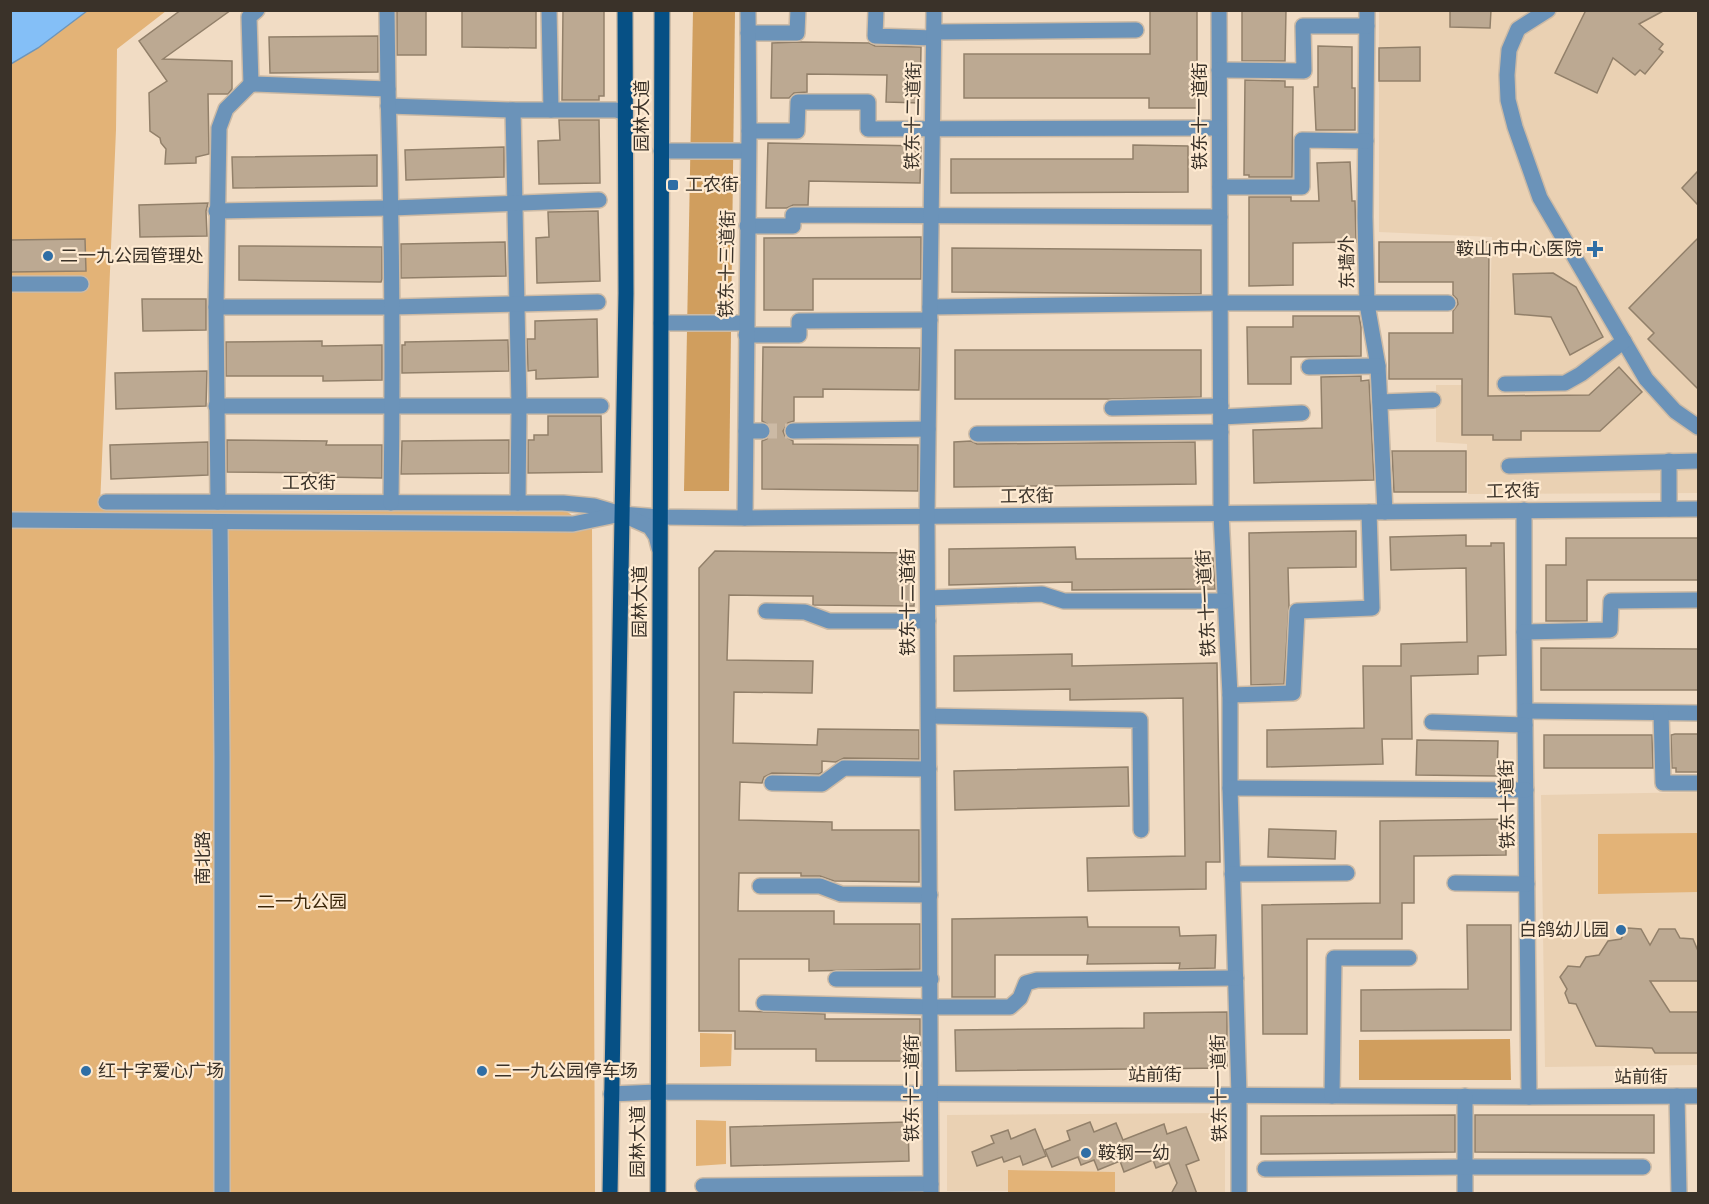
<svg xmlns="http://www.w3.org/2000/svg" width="1709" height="1204" viewBox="0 0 1709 1204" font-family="'Roboto Condensed','Noto Sans SC',sans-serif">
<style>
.built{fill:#ead1b3}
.green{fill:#e3b377}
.forest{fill:#d09e5e}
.water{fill:#84bff7;stroke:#6e95b9;stroke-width:1.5}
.building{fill:#bca992;stroke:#92806a;stroke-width:1.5}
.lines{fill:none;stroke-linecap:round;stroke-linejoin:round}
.minor-tunnel{stroke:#ccbaa5;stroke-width:15;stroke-dasharray:15 8;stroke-linecap:butt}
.minor-casing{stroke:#ccbaa5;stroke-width:18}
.major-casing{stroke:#ccbaa5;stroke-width:18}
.minor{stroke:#6b93b9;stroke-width:15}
.major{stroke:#065085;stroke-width:15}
.poi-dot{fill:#2f6ea5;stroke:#feead1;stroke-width:2}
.labels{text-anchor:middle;stroke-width:4.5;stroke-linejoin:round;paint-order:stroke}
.street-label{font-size:18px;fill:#3a3229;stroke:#feead1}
.poi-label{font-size:18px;fill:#3a3229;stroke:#feead1;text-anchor:start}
.park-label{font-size:18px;fill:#3c270a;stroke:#feead1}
</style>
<rect width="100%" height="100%" fill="#f1dcc4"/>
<g class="built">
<path d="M1379,11H1698V493L1468,494L1467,444L1436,442V385H1488L1492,237L1379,232Z"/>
<path d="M1698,792V1065L1545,1067L1541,795Z"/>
<path d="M1225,1113V1193L1009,1194L1008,1191H947V1115Z"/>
</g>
<g class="green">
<path d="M10,11H166L117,49L116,130L100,506L566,511L592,529L595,1193H11Z"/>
<path d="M1698,833V892L1598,894V834Z"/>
<path d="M700,1033L732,1034L731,1066L700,1067Z"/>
<path d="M696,1120L726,1121V1164L696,1166Z"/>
<path d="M1008,1170L1115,1172V1193H1008Z"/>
</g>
<g class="forest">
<path d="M693,11H735L729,491H684Z"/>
<path d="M1510,1039L1511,1080H1359V1040Z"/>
</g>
<path class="water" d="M11,10H87V11L38,48L11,64Z"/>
<g class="building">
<path d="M181,10H231L163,59L232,61V89L228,94H208L209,154L196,157V163L165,164L166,149L161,143L160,138L150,131L149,93L167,81L139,41Z"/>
<rect x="397" y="10" width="29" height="45"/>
<path d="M462,10H536V48L462,47Z"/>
<path d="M563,10H604V96H599V100H562Z"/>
<path d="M1150,10H1197V108H1149V98H964V54H1150Z"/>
<path d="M1242,10H1286L1285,61H1242Z"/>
<path d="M1450,10H1491L1490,28L1450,27Z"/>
<path d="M1586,10H1665L1639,24L1663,44L1659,49L1663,52L1645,74L1640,70L1635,75L1613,58L1597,93L1555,73Z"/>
<path d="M378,36V72L270,73L269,37Z"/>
<path d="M799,42L869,43L875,46L921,47L920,103L886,102L887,75L807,74V92L794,93L789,98H771L772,43Z"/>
<path d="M1318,46L1352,47V88H1355V130H1316L1314,87H1318Z"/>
<path d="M1420,47V81H1379V48Z"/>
<path d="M1245,80L1285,81V87H1293L1292,177H1249V175H1244Z"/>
<path d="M559,120H599L600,183L539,184L538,141L560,140Z"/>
<path d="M768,143L921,146L920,183L809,181L808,205H793L787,208H766Z"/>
<path d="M1133,145L1188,146V192L951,193V159H1133Z"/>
<path d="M504,147V177L406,180L405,150Z"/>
<path d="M377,155V186L233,188L232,157Z"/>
<path d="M1350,162L1352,201H1355L1356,242L1293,243V285L1249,286V197H1291V201H1319L1317,163Z"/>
<path d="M1698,171V205L1682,188Z"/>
<path d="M208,203L206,211L207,236L140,237L139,205Z"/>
<path d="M598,211L600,281L537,283L536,238L549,237L548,212Z"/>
<path d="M921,237V279H813V310H764V238Z"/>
<path d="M1698,238V389L1648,339L1654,333L1629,308Z"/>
<path d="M85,239L86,271L10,272V240Z"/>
<path d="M505,242L506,276L401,278V244Z"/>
<path d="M1379,242H1489L1488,396L1589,395L1619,367L1642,392L1600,431H1521V440H1493V435H1462V379H1389V333H1453V311L1458,304L1457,299L1453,295V282H1379Z"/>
<path d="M239,246L382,247V279L381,282L239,280Z"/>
<path d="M952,248L1201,250V294L952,292Z"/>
<path d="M1553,273L1576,287L1603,337L1570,355L1551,317L1515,314L1513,274Z"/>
<path d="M142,299H206V330L143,331Z"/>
<path d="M1293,316H1359L1361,327V356L1291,357V384H1248L1247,327H1293Z"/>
<path d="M597,319L598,377L536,379V370L528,371L527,339H535V321Z"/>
<path d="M508,340L509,371L402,373V345H405V342Z"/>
<path d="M322,341V346L382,345V380L323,381V376H226V342Z"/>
<path d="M763,347L920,348L919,390L823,389V397H794V421L788,423L783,431L785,436L793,441V444L918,445V491L762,489V441L767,439L772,432L770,426L762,421Z"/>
<path d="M955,350H1201V397L1110,399H955Z"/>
<path d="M207,371L206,406L116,409L115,373Z"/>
<path d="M1361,376V381L1369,380L1374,480L1254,483L1253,430L1322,428L1321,377Z"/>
<path d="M548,416H601L602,472L528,473V440H534V435H548Z"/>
<path d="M227,440L327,441L326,445H382V478L323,477V473L227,472Z"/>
<path d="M509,440V473L401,474L402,441Z"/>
<path d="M971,441L977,444L1195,442L1196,484L954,487V442Z"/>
<path d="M208,442V475L111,479L110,445Z"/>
<path d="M1392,451H1466V492H1394Z"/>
<path d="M1356,531V567L1288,568L1289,606L1284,684L1251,685L1249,533Z"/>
<path d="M1466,535V546H1491V543H1504L1506,655L1478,656V674L1411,676L1412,739H1382L1383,764L1267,767V730L1364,728L1363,666H1401V644L1467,642L1466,568L1391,570L1390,537Z"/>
<path d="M1566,538H1698V580H1587V621H1546V565H1566Z"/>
<path d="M1075,547L1076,559L1213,558L1215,589L1072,590V582L949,585V549Z"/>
<path d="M715,551L915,553L914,606L813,605V596L729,595L727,660L813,661L812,693L734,692L733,743L817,745L818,729L919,730V759L844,758L836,762L822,761V772L819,774L772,773L764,777L762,783L740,782L739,820L832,822V830H919V882L834,881L820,876H801V873H739L738,911H834V924H920V969L809,971V959H739V1011L825,1014V1019H920V1061H816V1049H735V1031H699V568Z"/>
<path d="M1541,648L1698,649V690H1541Z"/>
<path d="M1072,654V666L1217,663L1220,862H1206V889L1088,891L1087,858L1185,856L1183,698L1070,700V689L954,691V656Z"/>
<path d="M1675,734H1698V772H1676V768H1672L1671,735Z"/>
<path d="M1544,735H1652L1653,768H1544Z"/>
<path d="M1417,740L1498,741L1497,776L1416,775Z"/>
<path d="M1128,767L1129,806L955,810L954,771Z"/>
<path d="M1506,819V855L1414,856V903H1402V939H1307V1034H1263L1262,905L1380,903V821Z"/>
<path d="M1269,829L1336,831L1335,859L1268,857Z"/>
<path d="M1087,917L1088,927H1179L1180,936L1216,935L1215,968L1179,969L1180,963L1087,964L1088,955H995V997H952V919Z"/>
<path d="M1467,925H1511V1030L1361,1031V990L1468,989Z"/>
<path d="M1628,928L1641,929L1650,945L1659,929H1675L1680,938L1693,939L1698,951V981H1650L1670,1012H1698V1053H1655L1652,1048L1596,1046L1576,1004L1569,1003L1565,993L1567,989L1560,977L1568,966L1580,967L1586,957L1599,955L1608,941L1621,939Z"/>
<path d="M1227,1012V1068L956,1071L955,1030L1144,1028V1013Z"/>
<path d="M1455,1115V1152L1261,1154V1116Z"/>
<path d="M1475,1115H1654V1153L1475,1152Z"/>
<path d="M908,1122L909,1161L731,1166L730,1127Z"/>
<path d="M1090,1122L1094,1132L1116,1123L1123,1140L1164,1124L1167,1134L1186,1127L1199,1160L1186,1165L1197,1194H1171L1177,1183L1169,1163L1156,1168L1153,1160L1124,1172L1120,1161L1098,1170L1094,1160L1081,1165L1078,1157L1052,1167L1045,1150L1070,1140L1067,1131Z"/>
<path d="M1035,1129L1046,1156L1023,1165L1020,1156L1004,1162L1002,1157L977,1166L972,1152L994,1143L991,1136L1008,1130L1011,1139Z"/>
</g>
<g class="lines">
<path class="minor-tunnel" d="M762,431H793"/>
<defs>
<g id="minor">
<path d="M387,10L388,89"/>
<path d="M549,10L551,110"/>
<path d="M876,10L875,36L933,38"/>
<path d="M1219,10L1221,514L1230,695V788L1239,1095V1194"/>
<path d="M1367,10L1365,217L1367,304L1378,366L1385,512"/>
<path d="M1548,10L1518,29L1509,50L1507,75L1508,100L1515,127L1540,198L1646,379L1675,411L1698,427"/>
<path d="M934,32L1136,30"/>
<path d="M748,33H797L798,10"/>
<path d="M1219,70L1304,71L1303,26H1367"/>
<path d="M251,84L249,17L257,10"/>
<path d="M388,106L513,110H616L625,113"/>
<path d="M513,110L519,406L518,503"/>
<path d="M749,131H797L798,102H868V129L1219,128"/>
<path d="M661,151H748"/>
<path d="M1220,187H1302V140L1366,141"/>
<path d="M216,211L391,208L599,200"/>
<path d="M747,226H793V215L1220,217"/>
<path d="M10,284H81"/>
<path d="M216,307H391L598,302"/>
<path d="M930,307L1219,303H1448"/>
<path d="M661,323H746"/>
<path d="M746,335H799V321L930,320"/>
<path d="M1309,367L1378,366"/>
<path d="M1505,384L1565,383L1581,374L1624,341"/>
<path d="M1380,402L1433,400"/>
<path d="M216,406H601"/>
<path d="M1112,408L1221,406"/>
<path d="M1221,417L1302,413"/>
<path d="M746,431H762"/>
<path d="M793,431L928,429"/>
<path d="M977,434L1221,432"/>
<path d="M1669,461V509"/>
<path d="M1509,466L1698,461"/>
<path d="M106,502L563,503L594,506L621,514L659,517L745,518L1698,509"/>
<path d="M218,502L216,307L219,128L226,109L251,84L388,89C392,227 393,365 391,503"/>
<path d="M1524,510V632L1529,1097"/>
<path d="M745,518L749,131L748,10"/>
<path d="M10,520L573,524L621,514L650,527L656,536L659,548"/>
<path d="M220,522L222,756V1194"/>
<path d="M928,598L1042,594L1064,601H1224"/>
<path d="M766,611L805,612L829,621H928"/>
<path d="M1524,632L1610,630L1611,601L1698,600"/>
<path d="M1230,695L1293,693L1297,611L1372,608L1369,512"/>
<path d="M1525,711L1698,713"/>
<path d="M1661,713L1663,783H1698"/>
<path d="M929,716L1140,720L1141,830"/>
<path d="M1432,722L1525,725"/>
<path d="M772,783L822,784L844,768L929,769"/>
<path d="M1230,788L1526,790"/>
<path d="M1232,874L1347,873"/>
<path d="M1455,883L1527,884"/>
<path d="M760,886H820L841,894L930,895"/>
<path d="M836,979H931"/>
<path d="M764,1003L931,1007H1010L1020,998L1026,983L1037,980L1236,978"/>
<path d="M611,1094L657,1092L1529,1097L1698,1096"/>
<path d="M1332,1096L1334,958H1409"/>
<path d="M1465,1096V1194"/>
<path d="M1677,1096L1679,1194"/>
<path d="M1265,1169L1465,1167H1643"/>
<path d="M703,1186L931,1184"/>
<path d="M931,1194L927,516L934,10"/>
</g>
<g id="major">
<path d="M610,1194L626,293L625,10"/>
<path d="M658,1194L662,10"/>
</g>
</defs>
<use href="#minor" class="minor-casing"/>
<use href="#major" class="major-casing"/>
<use href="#minor" class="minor"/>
<use href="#major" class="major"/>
</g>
<g class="poi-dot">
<rect x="667" y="179" width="12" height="12" rx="3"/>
<path d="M1592 240h6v6h6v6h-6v6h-6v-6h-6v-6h6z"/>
<circle cx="48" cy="256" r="6"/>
<circle cx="1621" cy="930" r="6"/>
<circle cx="86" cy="1071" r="6"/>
<circle cx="482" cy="1071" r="6"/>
<circle cx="1086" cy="1153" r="6"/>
</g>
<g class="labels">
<g class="street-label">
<text transform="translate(642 116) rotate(-90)" y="6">园林大道</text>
<text transform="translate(913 116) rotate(-89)" y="6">铁东十二道街</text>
<text transform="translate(1200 116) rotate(-90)" y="6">铁东十一道街</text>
<text transform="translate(1347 262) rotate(-91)" y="6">东墙外</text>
<text transform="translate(727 264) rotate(-89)" y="6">铁东十三道街</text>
<text x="309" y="489">工农街</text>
<text transform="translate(1513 491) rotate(-1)" y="6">工农街</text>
<text transform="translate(1027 496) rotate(-1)" y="6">工农街</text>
<text transform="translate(640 602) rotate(-90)" y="6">园林大道</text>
<text transform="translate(908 602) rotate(-90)" y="6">铁东十二道街</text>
<text transform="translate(1206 603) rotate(-93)" y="6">铁东十一道街</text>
<text transform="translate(1507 804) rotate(-91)" y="6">铁东十道街</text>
<text transform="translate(203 858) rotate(-90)" y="6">南北路</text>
<text x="1155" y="1081">站前街</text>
<text x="1641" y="1083">站前街</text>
<text transform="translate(912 1088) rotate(-90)" y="6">铁东十二道街</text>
<text transform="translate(1219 1088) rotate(-91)" y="6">铁东十一道街</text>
<text transform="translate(638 1142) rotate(-90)" y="6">园林大道</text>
</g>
<g class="poi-label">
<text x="685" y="191">工农街</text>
<text x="1582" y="255" text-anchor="end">鞍山市中心医院</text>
<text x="60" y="262">二一九公园管理处</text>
<text x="1609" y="936" text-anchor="end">白鸽幼儿园</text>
<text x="98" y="1077">红十字爱心广场</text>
<text x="494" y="1077">二一九公园停车场</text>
<text x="1098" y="1159">鞍钢一幼</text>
</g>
<g class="park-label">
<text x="302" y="908">二一九公园</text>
</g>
</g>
<rect width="1709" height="1204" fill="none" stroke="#3a3229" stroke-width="24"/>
</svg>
